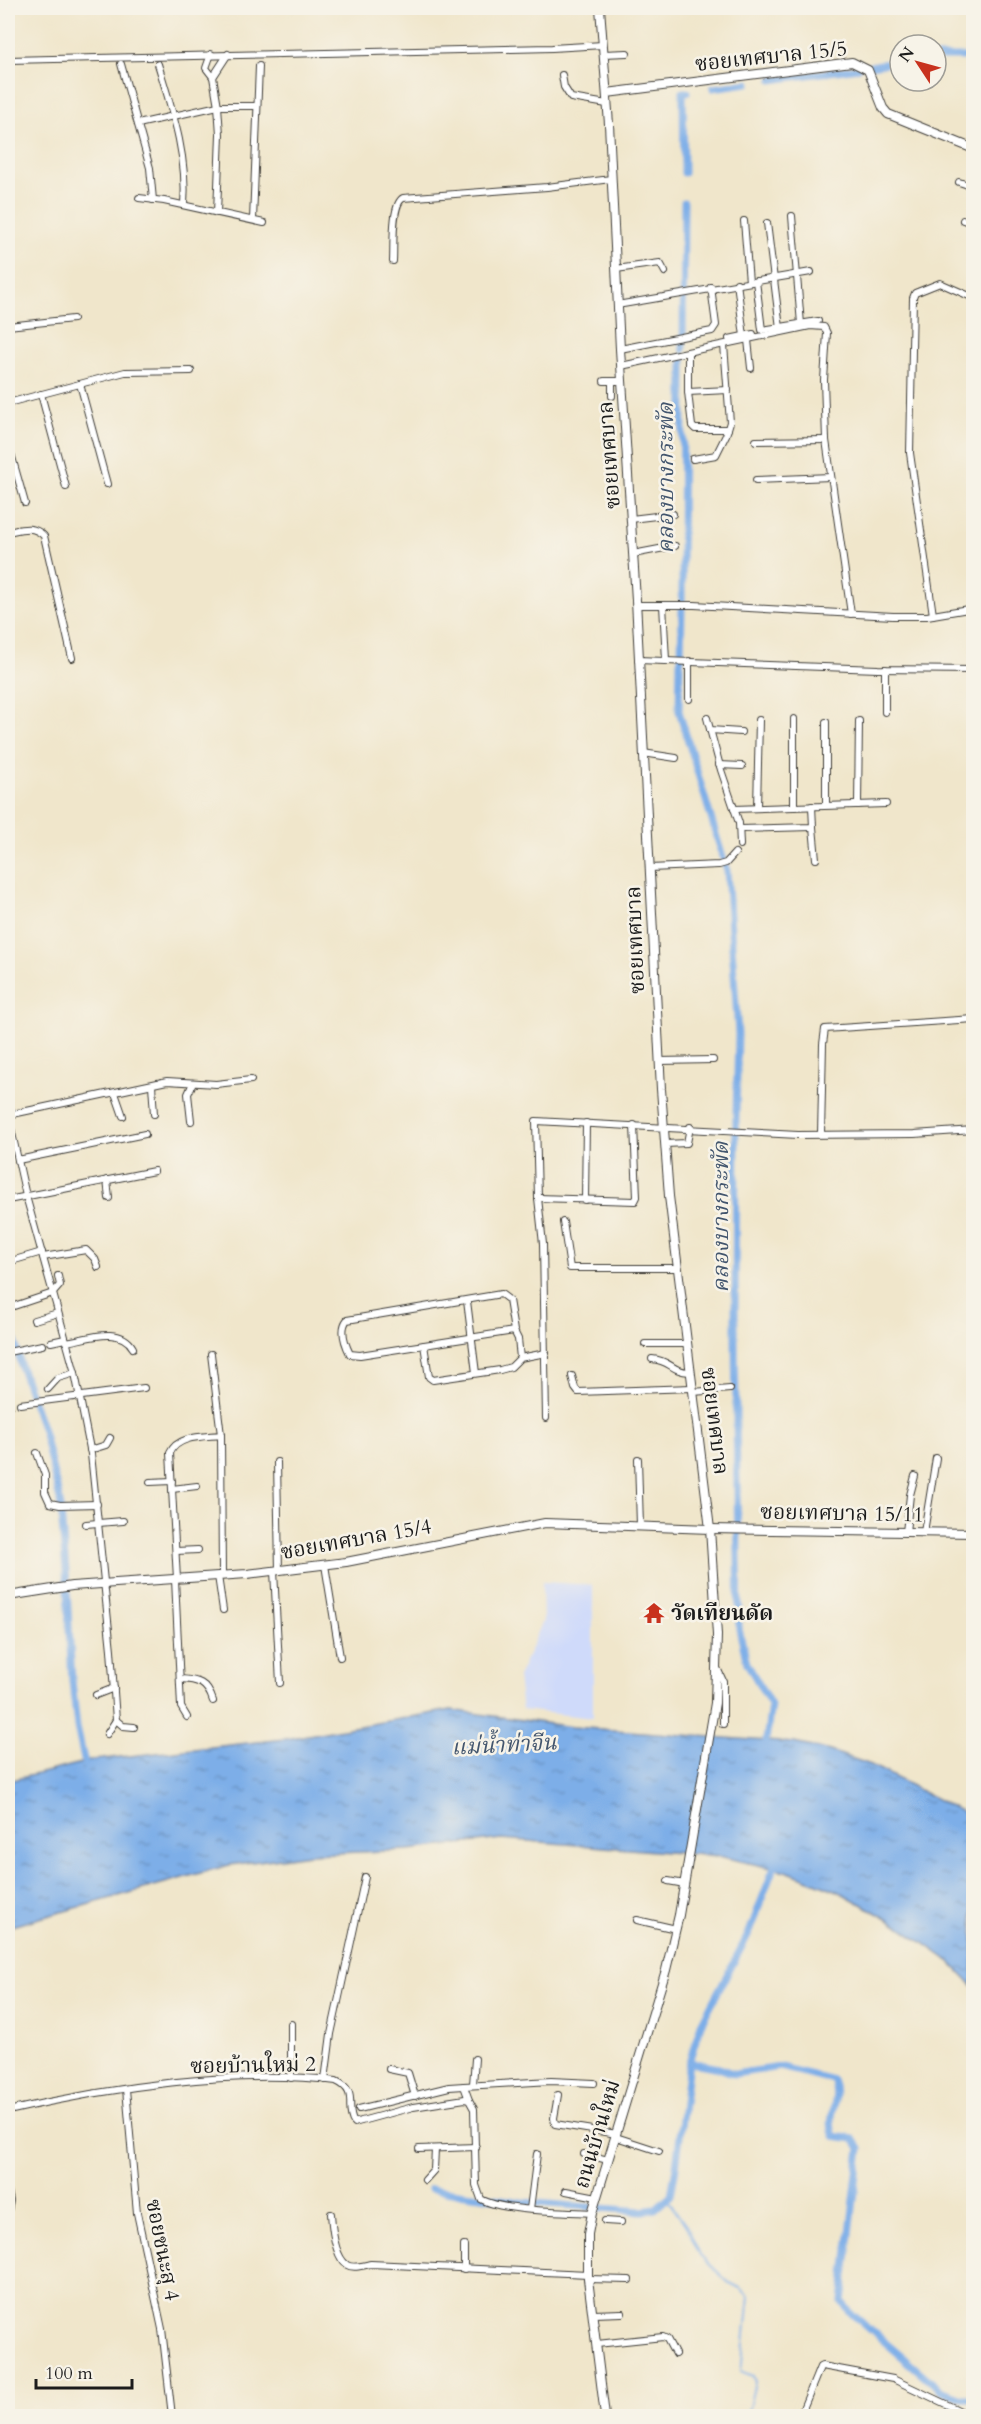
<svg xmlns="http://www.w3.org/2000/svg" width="981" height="2424" viewBox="0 0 981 2424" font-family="Cardo,'Noto Serif Thai',serif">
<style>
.built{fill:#cfdafa}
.water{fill:url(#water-ripples);stroke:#4c6582;stroke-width:1.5}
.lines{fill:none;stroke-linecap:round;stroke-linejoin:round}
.stream{stroke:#7daee8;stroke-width:2}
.canal{stroke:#7daee8;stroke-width:7}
.minor-tunnel{stroke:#c6bea8;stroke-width:6;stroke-dasharray:6 3;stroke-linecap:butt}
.minor-casing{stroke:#3c3a36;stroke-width:8}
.tertiary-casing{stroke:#3c3a36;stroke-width:10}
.minor{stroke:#fff;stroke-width:6}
.tertiary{stroke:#fff;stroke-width:8}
.labels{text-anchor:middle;stroke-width:5;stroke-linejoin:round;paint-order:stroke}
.street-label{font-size:21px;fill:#1c1c1c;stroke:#f7f3e8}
.poi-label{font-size:21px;font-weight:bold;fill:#1c1c1c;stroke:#f7f3e8;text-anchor:start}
.water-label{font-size:22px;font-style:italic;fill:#43566e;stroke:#f7f3e8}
</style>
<defs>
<pattern id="water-ripples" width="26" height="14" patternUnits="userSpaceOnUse" patternTransform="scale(1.5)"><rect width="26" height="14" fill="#7daee8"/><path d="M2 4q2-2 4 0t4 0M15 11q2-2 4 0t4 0" fill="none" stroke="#668dbb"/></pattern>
</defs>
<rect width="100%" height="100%" fill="#f7f3e8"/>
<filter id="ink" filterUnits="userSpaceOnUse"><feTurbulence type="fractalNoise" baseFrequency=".0167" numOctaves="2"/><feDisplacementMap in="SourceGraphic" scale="12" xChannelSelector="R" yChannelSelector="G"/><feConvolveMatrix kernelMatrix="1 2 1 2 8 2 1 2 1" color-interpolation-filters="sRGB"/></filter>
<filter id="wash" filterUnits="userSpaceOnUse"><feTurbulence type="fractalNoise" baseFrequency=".008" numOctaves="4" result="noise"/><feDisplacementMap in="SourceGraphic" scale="24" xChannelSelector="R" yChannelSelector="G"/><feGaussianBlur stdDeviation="1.35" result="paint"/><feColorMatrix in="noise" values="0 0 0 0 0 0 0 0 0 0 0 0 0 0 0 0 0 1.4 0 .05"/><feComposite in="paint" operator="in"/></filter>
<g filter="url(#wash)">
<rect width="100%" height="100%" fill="#f0e6cb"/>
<path class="built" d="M542,1582L593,1585V1718L522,1710L518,1677L543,1621Z"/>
<path class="water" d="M451,1710L572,1727L794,1743L830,1751L871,1765L964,1813L973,1821V1986L949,1961L898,1925L838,1891L786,1871L718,1856L502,1839L408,1850L309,1854L229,1865L8,1927V1781L94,1760L285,1739Z"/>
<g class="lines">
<path class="stream" d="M667,2199L689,2230L700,2255L728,2282L742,2289L749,2297L741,2371L753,2376L755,2382L747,2416"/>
<g class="canal">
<path d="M936,57H974"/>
<path d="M870,66L900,61"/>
<path d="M772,80L858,68"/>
<path d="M713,88L748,83"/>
<path d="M684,173L683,92H687"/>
<path d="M683,349L684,202"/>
<path d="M682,600L683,357"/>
<path d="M681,659L682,608"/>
<path d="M680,662L679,711L727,871L738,1034L736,1115L735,1338L739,1629L747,1663L771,1705L765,1748"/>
<path d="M8,1312L22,1370L43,1430L60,1500L66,1572L72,1681L77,1727L86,1769"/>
<path d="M689,2062L719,2068L735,2074L780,2067L833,2080C842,2100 825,2118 834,2136L854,2139L860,2148L842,2302L852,2314L941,2390L963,2398H974"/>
<path d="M431,2189L522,2202L642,2211L655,2209L671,2195L676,2167L689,2062L701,2024L748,1935L776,1862"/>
</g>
</g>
</g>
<g filter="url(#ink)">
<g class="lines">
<path class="minor-tunnel" d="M8,1406L20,1404"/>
<defs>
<g id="minor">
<path d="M211,54L206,68L213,77L218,106L220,134L217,213"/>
<path d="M603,54L627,53"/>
<path d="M8,60L552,48L603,45"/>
<path d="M121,64L150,168L153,200"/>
<path d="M158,64C172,110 188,157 184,205"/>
<path d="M562,75L564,87L571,98L607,104"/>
<path d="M213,77L228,54"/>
<path d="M138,124L218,106H256"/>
<path d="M959,182L974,187"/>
<path d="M139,198L164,201L264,223"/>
<path d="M792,216L801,324"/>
<path d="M253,220L259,66"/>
<path d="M963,220L974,224"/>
<path d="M744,221L749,282"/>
<path d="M767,223L780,328"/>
<path d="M393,261C394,247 391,205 403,198L547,187L611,179"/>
<path d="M616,269L660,263L665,272"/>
<path d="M756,281L762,330L818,321"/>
<path d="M737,283L744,336"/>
<path d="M617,305L811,272"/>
<path d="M8,326L73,319"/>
<path d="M729,339L753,334"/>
<path d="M748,340L751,368"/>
<path d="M620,349L712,331L716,325L711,287"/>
<path d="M688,353V392L692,426L695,429H728"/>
<path d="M621,366L810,326L824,327L827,333L824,380L826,440L851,614"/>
<path d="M604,381H622"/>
<path d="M80,384L107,484"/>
<path d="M688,392L728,390"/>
<path d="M41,394L66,487"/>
<path d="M612,396V381"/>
<path d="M8,403L125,372L191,371"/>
<path d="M756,441L826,440"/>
<path d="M8,443L25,503"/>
<path d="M693,459L716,455L726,435L730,422L724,345"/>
<path d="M756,480L831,477"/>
<path d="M631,519L673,514"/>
<path d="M8,532C22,529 33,525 44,536L72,658"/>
<path d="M633,554L675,546"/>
<path d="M636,605H694L893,616H927L974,608"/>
<path d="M663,605L666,660"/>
<path d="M933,615L910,453L913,298L915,293L940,283L974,298"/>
<path d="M638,660L878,669L974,670"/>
<path d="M689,661V699"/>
<path d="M885,712V669"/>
<path d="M707,718L721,770L739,823L740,845"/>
<path d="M794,719V807"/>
<path d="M826,722V805"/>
<path d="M710,730L741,732"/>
<path d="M8,734L11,752"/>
<path d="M643,753L676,758"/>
<path d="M719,765L742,766"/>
<path d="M858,805L859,721"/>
<path d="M757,808L759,720"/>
<path d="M734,809L886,804"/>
<path d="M813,827L816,859"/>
<path d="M740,829L813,827L812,806"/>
<path d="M650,868L719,865L726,863L735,853"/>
<path d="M659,1061L713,1060"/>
<path d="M152,1085L154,1114"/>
<path d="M115,1093L123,1116"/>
<path d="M8,1115L26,1196L75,1373L91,1454L111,1650L116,1720L107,1734"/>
<path d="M8,1115L167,1081L216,1084L251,1080"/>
<path d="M191,1121L188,1094L193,1083"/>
<path d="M821,1134L823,1044L825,1029L974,1019"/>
<path d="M665,1144L687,1143L690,1127"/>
<path d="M18,1160L145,1134"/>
<path d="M107,1180L109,1198"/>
<path d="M538,1198L635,1201L637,1197L634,1125"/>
<path d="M8,1200L154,1171"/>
<path d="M585,1200L586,1123"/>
<path d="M563,1222L570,1268H678"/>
<path d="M43,1257L86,1250L95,1259L98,1267"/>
<path d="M8,1262L42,1252"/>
<path d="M467,1301L476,1373"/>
<path d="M14,1306L53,1293L60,1285L58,1276"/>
<path d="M34,1320L58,1313"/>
<path d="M514,1331L509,1300L501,1294L347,1320C340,1329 345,1344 350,1354L360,1355L514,1331L518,1339L520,1358"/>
<path d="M51,1342L65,1339"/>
<path d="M66,1342C87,1339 120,1325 133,1348"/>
<path d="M645,1344H687"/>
<path d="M424,1345L429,1377L433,1380L500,1370L511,1367L520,1358L546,1353"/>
<path d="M8,1352L42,1345"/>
<path d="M211,1354L221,1435L222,1576"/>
<path d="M652,1359C672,1361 670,1371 690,1372"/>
<path d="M572,1376L575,1388L578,1392L692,1388"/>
<path d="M48,1389L58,1378L75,1373"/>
<path d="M693,1392L730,1389"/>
<path d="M20,1404L144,1388"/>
<path d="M546,1418L543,1244L538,1198L536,1121L798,1135L914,1134L974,1130"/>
<path d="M90,1450L106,1445L110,1438"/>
<path d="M37,1453L45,1475V1492L50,1503L60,1505L97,1504"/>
<path d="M638,1459L640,1526"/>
<path d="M277,1462L279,1571"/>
<path d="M150,1482L172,1481"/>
<path d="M172,1489L197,1486"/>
<path d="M86,1524L123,1521"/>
<path d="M906,1532L910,1495L915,1476"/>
<path d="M924,1532L936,1458"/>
<path d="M176,1551L198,1550"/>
<path d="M325,1565L340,1657"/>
<path d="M274,1571L280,1683"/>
<path d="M218,1576L223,1610"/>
<path d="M175,1579L181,1707L187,1717"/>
<path d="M177,1579L170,1453C178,1435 204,1437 221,1435"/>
<path d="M717,1668L723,1681V1724"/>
<path d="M180,1679C198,1680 207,1682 213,1701"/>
<path d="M96,1695L114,1688"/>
<path d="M116,1720L123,1726L134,1727"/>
<path d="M668,1881L685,1884"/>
<path d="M637,1920L676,1929"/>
<path d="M291,2024V2078"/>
<path d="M389,2069L408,2073L415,2096"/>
<path d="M325,2080L331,2034L365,1877"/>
<path d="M473,2084L475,2059"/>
<path d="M464,2086L551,2081L594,2083"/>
<path d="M126,2089L137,2213L162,2329L172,2416"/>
<path d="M558,2095L554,2118L555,2124L617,2134"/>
<path d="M359,2109L449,2087L464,2086L469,2100"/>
<path d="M8,2111C106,2088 236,2068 336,2081C360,2092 344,2107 354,2123L413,2107L465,2099L469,2100L474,2109L476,2185L481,2199C503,2212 566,2211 592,2213"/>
<path d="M616,2137L659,2151"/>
<path d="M419,2149L476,2147"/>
<path d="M584,2154L608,2160"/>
<path d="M425,2180L434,2170L435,2149"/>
<path d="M8,2191L10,2201L8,2211"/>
<path d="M566,2191L597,2197"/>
<path d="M530,2209L537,2154"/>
<path d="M331,2214C332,2228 335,2257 347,2265C353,2269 365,2265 371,2264L588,2274"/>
<path d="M605,2221L621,2222"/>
<path d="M464,2246V2269"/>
<path d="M588,2279L629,2280"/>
<path d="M593,2314L622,2313"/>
<path d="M597,2344L663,2337L667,2339L675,2354"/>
<path d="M800,2416L820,2367L822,2366L893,2379L971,2416"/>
</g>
<g id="tertiary">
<path d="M600,8L609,124L620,349L636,600L661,1089L669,1196L710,1529L717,1635L715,1703L679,1915L666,1970L592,2213L588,2234V2279L605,2416"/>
<path d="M607,93L852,62L868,70L883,108L888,114L974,149"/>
<path d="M8,1596L72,1586L247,1574L346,1562L545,1523L710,1529L974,1533"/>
</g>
</defs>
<use href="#minor" class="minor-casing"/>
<use href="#tertiary" class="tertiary-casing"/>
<use href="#minor" class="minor"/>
<use href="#tertiary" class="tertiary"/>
</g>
</g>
<defs>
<symbol id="temple-bare" viewBox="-9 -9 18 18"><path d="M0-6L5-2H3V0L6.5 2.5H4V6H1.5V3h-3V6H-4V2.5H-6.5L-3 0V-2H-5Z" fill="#c8321e" stroke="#f7f3e8" stroke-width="2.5" paint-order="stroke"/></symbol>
</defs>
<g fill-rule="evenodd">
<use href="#temple-bare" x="639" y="1598" width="30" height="30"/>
</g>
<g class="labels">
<g class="street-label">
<text transform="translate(771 56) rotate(-6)" y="7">ซอยเทศบาล 15/5</text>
<text transform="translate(609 455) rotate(-94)" y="7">ซอยเทศบาล</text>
<text transform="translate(635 940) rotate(-92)" y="7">ซอยเทศบาล</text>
<text transform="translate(715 1421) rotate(83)" y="7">ซอยเทศบาล</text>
<text transform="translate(842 1513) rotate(1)" y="7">ซอยเทศบาล 15/11</text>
<text transform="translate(356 1539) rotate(-10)" y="7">ซอยเทศบาล 15/4</text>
<text transform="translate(253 2065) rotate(-1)" y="7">ซอยบ้านใหม่ 2</text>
<text transform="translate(597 2134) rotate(-73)" y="7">ถนนบ้านใหม่</text>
<text transform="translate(163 2250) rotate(79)" y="7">ซอยชนะสุ 4</text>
</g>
<g class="poi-label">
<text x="671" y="1620">วัดเทียนดัด</text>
</g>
<g class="water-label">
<text transform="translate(665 478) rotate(-90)" y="8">คลองบางกระพัด</text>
<text transform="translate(720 1217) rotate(-90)" y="8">คลองบางกระพัด</text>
<text transform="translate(504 1744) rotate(-3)" y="8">แม่น้ำท่าจีน</text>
</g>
</g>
<rect width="981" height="2424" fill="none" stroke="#f7f3e8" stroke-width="30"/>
<g transform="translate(918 63) rotate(306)"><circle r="28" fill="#f7f3e8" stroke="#9f9d96" stroke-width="1.5"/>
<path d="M0-4.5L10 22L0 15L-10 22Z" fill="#c8321e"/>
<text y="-9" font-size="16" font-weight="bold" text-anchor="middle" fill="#1c1c1c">N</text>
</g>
<path d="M36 2379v9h96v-9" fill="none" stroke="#1c1c1c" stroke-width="3"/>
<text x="45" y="2379" font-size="18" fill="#1c1c1c" stroke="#f7f3e8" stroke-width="4.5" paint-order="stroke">100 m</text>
</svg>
